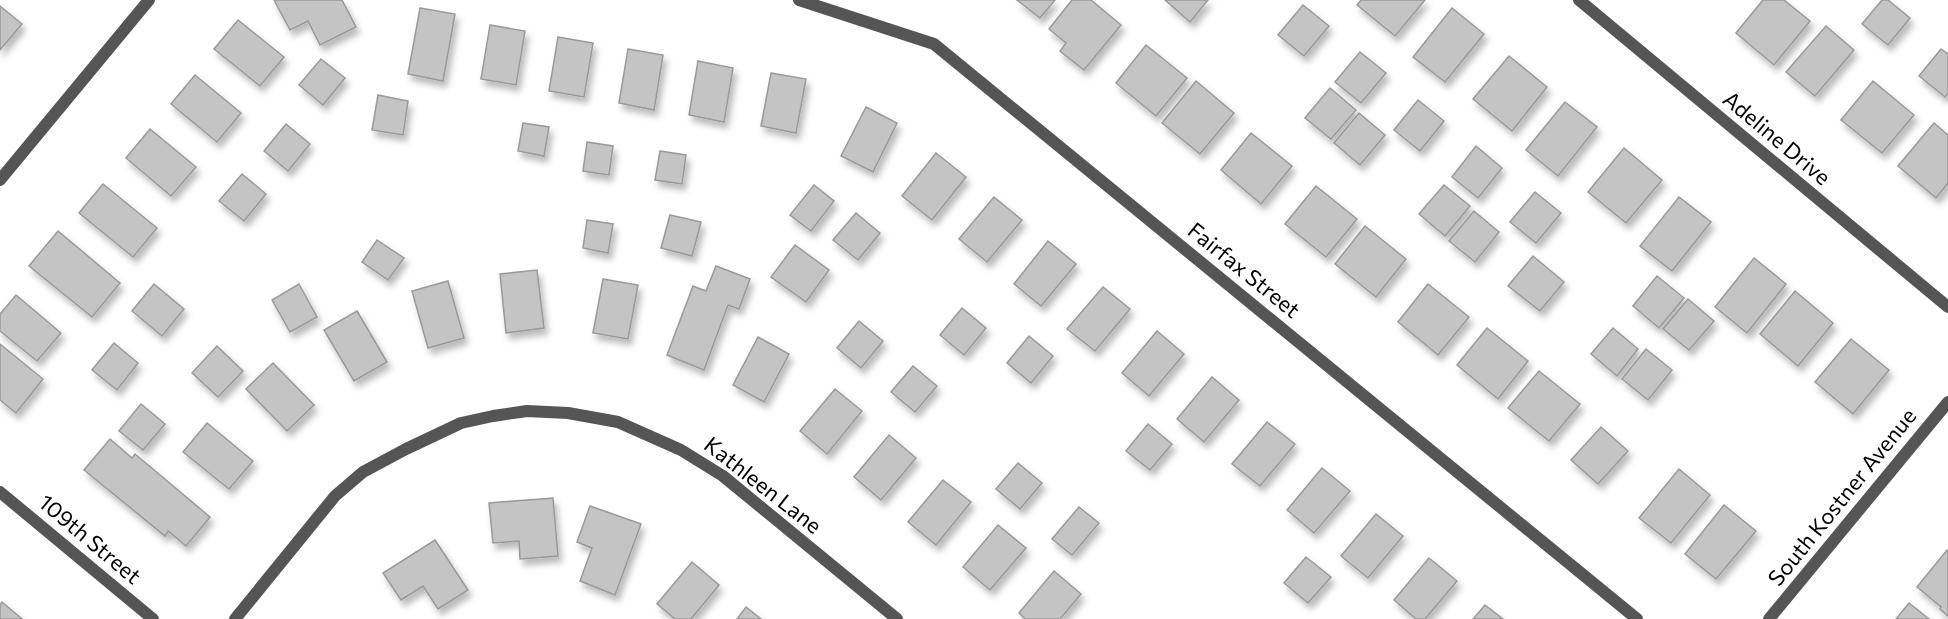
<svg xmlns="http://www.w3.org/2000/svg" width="1948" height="619" viewBox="0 0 1948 619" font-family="Commissioner,sans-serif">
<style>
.building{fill:#c4c4c4;stroke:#999;stroke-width:1.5;filter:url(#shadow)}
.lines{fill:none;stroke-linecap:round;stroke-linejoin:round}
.minor{stroke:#555;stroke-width:12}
.labels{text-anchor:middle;stroke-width:4.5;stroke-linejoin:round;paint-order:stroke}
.street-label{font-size:22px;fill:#000;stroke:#fff}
</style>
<defs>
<filter id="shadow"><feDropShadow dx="3.5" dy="6" stdDeviation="3" flood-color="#0004"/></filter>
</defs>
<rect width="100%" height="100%" fill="#fff"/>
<g class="building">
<path d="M274,0H342L356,27L320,45L308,21L290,30Z"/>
<path d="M1017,0H1055L1040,18Z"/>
<path d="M1072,0H1091L1121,25L1084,70L1060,51L1066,43L1049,29Z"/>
<path d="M1165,0H1208L1190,22Z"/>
<path d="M1361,0H1425L1395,36L1357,5Z"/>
<path d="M1763,0H1784L1810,21L1774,65L1736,33Z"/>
<path d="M1882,0H1888L1910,18L1888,45L1862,24Z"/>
<path d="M1303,5L1329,26L1304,56L1278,35Z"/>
<path d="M0,6L22,24L0,50Z"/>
<path d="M420,8L455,14L443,81L408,74Z"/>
<path d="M1452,8L1484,34L1445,82L1413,57Z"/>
<path d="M238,20L284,57L260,86L214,49Z"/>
<path d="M490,25L525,31L516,85L481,79Z"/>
<path d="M1826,26L1854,50L1815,96L1786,72Z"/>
<path d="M558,37L593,43L584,97L549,91Z"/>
<path d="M1146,45L1187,78L1156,116L1116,83Z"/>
<path d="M628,49L663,55L654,110L619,103Z"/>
<path d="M1941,49L1948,54V93L1945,97L1919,76Z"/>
<path d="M1360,52L1386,73L1361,103L1335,82Z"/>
<path d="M1509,56L1547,87L1512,131L1473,99Z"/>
<path d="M321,59L345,78L323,105L299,85Z"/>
<path d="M698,61L733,68L724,122L689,115Z"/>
<path d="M771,73L806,79L796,133L761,126Z"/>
<path d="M195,75L241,113L217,142L171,104Z"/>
<path d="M1196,81L1234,113L1200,154L1162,123Z"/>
<path d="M1873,81L1914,115L1882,153L1841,120Z"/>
<path d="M1330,88L1356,110L1331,139L1305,118Z"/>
<path d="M378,95L408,101L403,135L372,130Z"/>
<path d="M1418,100L1444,121L1420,151L1394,130Z"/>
<path d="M1565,102L1597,127L1558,176L1526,150Z"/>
<path d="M866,107L897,123L873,172L841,156Z"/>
<path d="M1359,113L1385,135L1360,165L1334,143Z"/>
<path d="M523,123L549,127L544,156L518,151Z"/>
<path d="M1934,123L1948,135V183L1936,198L1898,166Z"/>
<path d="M286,124L310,144L288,171L264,151Z"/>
<path d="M150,129L196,167L171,196L126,158Z"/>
<path d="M1251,133L1292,166L1261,204L1221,170Z"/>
<path d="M587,142L613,146L609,175L583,171Z"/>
<path d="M1476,146L1502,168L1478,198L1452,177Z"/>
<path d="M1624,148L1662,180L1626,223L1588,192Z"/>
<path d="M660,151L686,155L682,184L655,180Z"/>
<path d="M936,153L966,177L932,220L902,196Z"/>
<path d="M242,174L266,194L244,221L219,201Z"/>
<path d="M103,184L157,228L133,257L79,213Z"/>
<path d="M814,185L834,201L811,231L790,215Z"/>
<path d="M1444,185L1470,206L1445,236L1419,214Z"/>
<path d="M1316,186L1357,219L1326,257L1285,224Z"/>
<path d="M1535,192L1561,213L1536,243L1510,222Z"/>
<path d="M994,197L1022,220L987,262L959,239Z"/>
<path d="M1679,197L1711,222L1672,271L1640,246Z"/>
<path d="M1474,211L1499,232L1475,262L1449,241Z"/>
<path d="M856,213L880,233L858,260L833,240Z"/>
<path d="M670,215L701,222L692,256L661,248Z"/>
<path d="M587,220L613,224L608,253L583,248Z"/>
<path d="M1365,226L1406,259L1376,297L1335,264Z"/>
<path d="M58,231L120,283L92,317L29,266Z"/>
<path d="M377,240L404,258L388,280L362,262Z"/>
<path d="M1048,241L1076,264L1041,306L1014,284Z"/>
<path d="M795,245L829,270L806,302L771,277Z"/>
<path d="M1533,256L1564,282L1540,311L1508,286Z"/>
<path d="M1754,258L1786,284L1747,333L1715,307Z"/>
<path d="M716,266L750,279L739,309L728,305L704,370L667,355L693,286L706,291Z"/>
<path d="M537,270L544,328L506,333L500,274Z"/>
<path d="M1657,276L1684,298L1659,328L1633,306Z"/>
<path d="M603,279L638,285L628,339L593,333Z"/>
<path d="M448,281L464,338L428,348L412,291Z"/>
<path d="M154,284L184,309L162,336L132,311Z"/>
<path d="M299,284L317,317L290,332L272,300Z"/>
<path d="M1428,284L1469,317L1438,355L1398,322Z"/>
<path d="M1103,287L1130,309L1095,351L1067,329Z"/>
<path d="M1795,291L1833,323L1798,366L1760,334Z"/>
<path d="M16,295L61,333L37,361L0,331V314Z"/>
<path d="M1688,299L1714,321L1689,350L1663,329Z"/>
<path d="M962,308L986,328L964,355L940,335Z"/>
<path d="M357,311L387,362L354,381L324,330Z"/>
<path d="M859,321L883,341L861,368L837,348Z"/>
<path d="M1487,328L1528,361L1498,399L1457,365Z"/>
<path d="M1613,328L1638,349L1617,376L1591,354Z"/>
<path d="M1157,331L1184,354L1149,396L1122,373Z"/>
<path d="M1029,336L1053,356L1031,383L1007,363Z"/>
<path d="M758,337L789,354L764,402L733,385Z"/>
<path d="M1851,339L1889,370L1853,414L1815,382Z"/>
<path d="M114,343L138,363L117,390L92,370Z"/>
<path d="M0,344L43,379L16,413L0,400Z"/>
<path d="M217,346L243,371L218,397L192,373Z"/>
<path d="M1646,349L1672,370L1648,400L1622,379Z"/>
<path d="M273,363L314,405L287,431L246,389Z"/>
<path d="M913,366L937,386L915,412L891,392Z"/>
<path d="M1539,371L1580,404L1549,441L1508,408Z"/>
<path d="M1212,377L1239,400L1204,442L1177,419Z"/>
<path d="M835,389L862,411L827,454L800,431Z"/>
<path d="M141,404L165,424L143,450L119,431Z"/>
<path d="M1267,422L1295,444L1260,486L1232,464Z"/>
<path d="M207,423L253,461L229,489L183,452Z"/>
<path d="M1148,424L1172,444L1150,470L1126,451Z"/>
<path d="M1601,427L1628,451L1598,484L1571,460Z"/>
<path d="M889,435L916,458L881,500L854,477Z"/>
<path d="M110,439L132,458L135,454L210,517L186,546L168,531L165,536L84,470Z"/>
<path d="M1018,463L1042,483L1020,509L996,489Z"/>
<path d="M1322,468L1350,491L1314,533L1287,510Z"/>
<path d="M1679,469L1710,495L1671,543L1639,518Z"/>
<path d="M943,480L971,502L936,545L908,522Z"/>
<path d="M553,498L558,556L520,559L519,541L493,543L489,503Z"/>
<path d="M1724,505L1756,531L1716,579L1685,554Z"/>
<path d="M590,506L641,524L615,595L580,581L592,548L577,542Z"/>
<path d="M1079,507L1099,523L1072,555L1052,539Z"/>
<path d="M1376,514L1403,536L1368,578L1341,556Z"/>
<path d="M998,525L1026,548L990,590L963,567Z"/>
<path d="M435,540L468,590L438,609L423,586L401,600L383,573Z"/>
<path d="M1947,550L1948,551V616L1940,609L1941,607L1917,587Z"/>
<path d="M1306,557L1331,577L1308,603L1284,583Z"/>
<path d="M1429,558L1457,581L1425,619H1416L1394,600Z"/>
<path d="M692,562L719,585L691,619H675L657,604Z"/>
<path d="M1054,571L1081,594L1060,619H1025L1019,613Z"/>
<path d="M2,602L22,619H0V605Z"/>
<path d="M1909,603L1929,619H1896Z"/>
<path d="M1485,605L1503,619H1473Z"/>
<path d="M746,607L761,619H737Z"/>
</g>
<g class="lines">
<g class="minor">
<path d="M799,0L934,44L1637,619"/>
<path d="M1579,0L1948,307"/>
<path d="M0,180L149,0"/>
<path d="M0,492L153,619"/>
<path d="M235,619L335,496L363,472L406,449L461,423L493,416L527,411L568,413L618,422L681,450L723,476L897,619"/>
<path d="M1769,619L1948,402"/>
</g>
</g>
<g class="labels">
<g class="street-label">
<text transform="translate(1777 138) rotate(40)" y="8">Adeline Drive</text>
<text transform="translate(1244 270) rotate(39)" y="8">Fairfax Street</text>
<text transform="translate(763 485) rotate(38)" y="8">Kathleen Lane</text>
<text transform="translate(1842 497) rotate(-51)" y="8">South Kostner Avenue</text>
<text transform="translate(90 539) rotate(40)" y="8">109th Street</text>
</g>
</g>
</svg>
